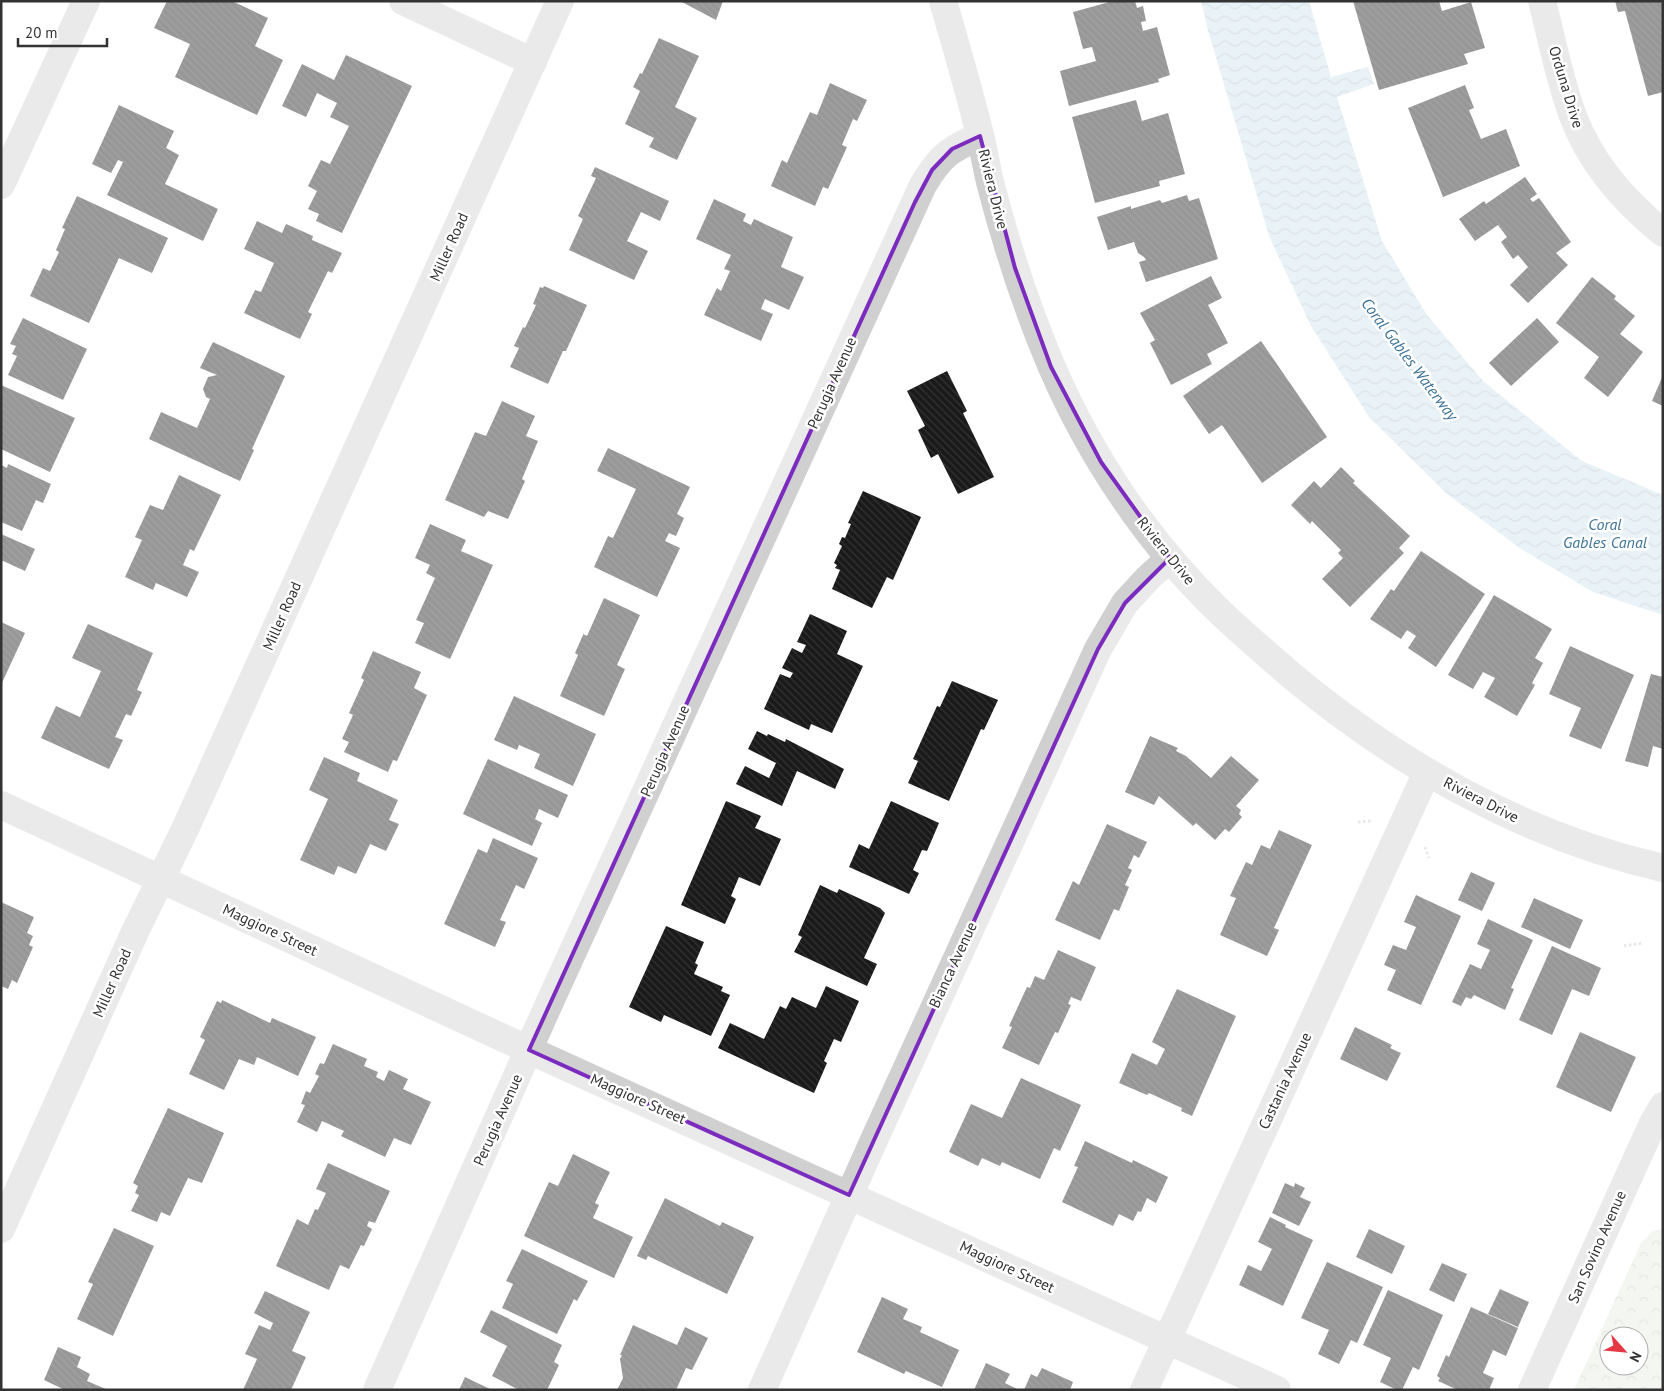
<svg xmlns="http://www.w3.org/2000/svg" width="1664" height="1391" viewBox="0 0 1664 1391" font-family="'PT Sans',sans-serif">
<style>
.park{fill:url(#park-crowns);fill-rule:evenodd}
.water{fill:url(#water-waves)}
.building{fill:url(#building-back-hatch)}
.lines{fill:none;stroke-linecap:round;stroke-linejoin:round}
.path{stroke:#cdcdcd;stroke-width:3;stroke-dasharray:2.5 2.5;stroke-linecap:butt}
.minor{stroke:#d0d0d0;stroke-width:28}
.tertiary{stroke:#d0d0d0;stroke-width:28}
.marked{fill:none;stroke:#7b2cbf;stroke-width:4;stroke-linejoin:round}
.labels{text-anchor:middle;stroke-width:5;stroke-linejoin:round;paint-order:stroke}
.street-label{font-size:15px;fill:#333;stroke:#fff}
.water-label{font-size:16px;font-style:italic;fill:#3f7597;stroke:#fff}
</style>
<defs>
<pattern id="park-crowns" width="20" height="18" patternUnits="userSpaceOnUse" patternTransform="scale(1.25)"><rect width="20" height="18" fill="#e6ecdf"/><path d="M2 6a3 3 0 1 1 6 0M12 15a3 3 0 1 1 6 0" fill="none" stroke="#c6cbc0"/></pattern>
<pattern id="water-waves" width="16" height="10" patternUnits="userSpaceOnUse" patternTransform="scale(1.25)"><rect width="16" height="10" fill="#cfe2ee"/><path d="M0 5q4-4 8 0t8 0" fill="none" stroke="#b2c2cd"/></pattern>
<pattern id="building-back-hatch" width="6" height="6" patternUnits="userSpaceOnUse" patternTransform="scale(1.25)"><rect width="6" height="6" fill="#1a1a1a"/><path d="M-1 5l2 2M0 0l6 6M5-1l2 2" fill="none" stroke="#333"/></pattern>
</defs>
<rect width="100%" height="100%" fill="#fff"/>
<path class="park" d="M1663,1229V1390H1574L1641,1243L1653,1231ZM1609,1336H1639V1366H1609Z"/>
<path class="water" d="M1201,1H1309L1331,77L1368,67L1374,84L1337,97L1382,241L1427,315L1484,382L1582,461L1663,495V615L1593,592L1521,549L1447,494L1369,417L1311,326L1269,236L1207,27Z"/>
<g class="building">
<path d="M167,1H232L268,18L255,46L283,60L257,115L175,77L190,44L154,28Z"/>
<path d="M680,1H723L716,20Z"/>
<path d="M1113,1H1135L1137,8L1143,6L1146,21L1141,22L1143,31L1157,27L1170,75L1158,79L1159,82L1069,106L1060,71L1096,61L1092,47L1083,49L1073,12Z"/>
<path d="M1353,1H1439L1442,11L1471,2L1485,48L1464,54L1468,64L1379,90Z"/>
<path d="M1615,1H1663V92L1648,96L1625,11L1618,12Z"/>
<path d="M659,38L699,56L675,107L697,118L677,160L649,147L654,138L625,124L640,91L633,87L640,73L642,74Z"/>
<path d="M346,55L412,86L342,233L316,221L319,214L308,209L317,191L308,186L321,160L330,164L349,126L330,117L337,103L317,93L306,117L282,106L302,64L334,80Z"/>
<path d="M830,83L867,100L857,121L853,119L842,145L847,147L828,189L823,187L815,206L771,186L782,160L787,163L810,112L817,115Z"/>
<path d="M1465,85L1474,108L1469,110L1481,139L1506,129L1520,166L1443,197L1408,108Z"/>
<path d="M1136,100L1142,121L1168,113L1185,174L1159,181L1160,186L1095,203L1072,117Z"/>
<path d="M119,105L174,131L166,148L179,155L165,184L218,209L203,241L107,195L123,162L118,160L111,173L92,164Z"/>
<path d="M595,167L669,201L660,221L641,212L627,241L648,251L634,280L569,250L583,219L578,216L596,178L591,176Z"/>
<path d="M1525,177L1537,194L1530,199L1533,202L1539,198L1571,242L1556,253L1568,265L1528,303L1510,285L1528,267L1518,255L1513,259L1501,242L1507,237L1498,225L1475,241L1459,219L1484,201L1486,204Z"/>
<path d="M1187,195L1189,201L1199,198L1218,259L1146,282L1139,262L1146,260L1144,257L1138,253L1134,242L1108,250L1097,217L1131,206V209L1160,200L1162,203Z"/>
<path d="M77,196L168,238L152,273L119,258L89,323L30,296L43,268L50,271L59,252L56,250L65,229L62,228Z"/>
<path d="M714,199L746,214L743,221L751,225L754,219L793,237L781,267L804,277L789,310L765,299L761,309L773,314L761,341L704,315L717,288L721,291L730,271L724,269L731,255L696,239Z"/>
<path d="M257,221L282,233L286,224L313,236L312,240L342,253L332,273L328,271L308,312L312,314L300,339L244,313L255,290L261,292L274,263L244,249Z"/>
<path d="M1211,276L1222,298L1208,305L1228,343L1207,354L1212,364L1171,385L1150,343L1155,340L1140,313Z"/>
<path d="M1592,277L1616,296L1614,299L1635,316L1620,334L1643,352L1608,397L1584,378L1599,357L1556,323Z"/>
<path d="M544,286L587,305L566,351H563L548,384L510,367L519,348L514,346L523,327L525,328L536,305L533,304L540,287L543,288Z"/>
<path d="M23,318L87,349L63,400L8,375L17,356L12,354L16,346L10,344Z"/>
<path d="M1537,318L1559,342L1511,386L1489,363Z"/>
<path d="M1261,341L1327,437L1262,483L1222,425L1209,434L1183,396Z"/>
<path d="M213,342L285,376L252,449L254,450L240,481L149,439L161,412L197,428L210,399L206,397L203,389L208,377L217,375L200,368Z"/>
<path d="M947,371L967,411L963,413L994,477L958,494L938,454L931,458L918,430L925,426L907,391Z"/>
<path d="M1663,375V406L1652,401Z"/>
<path d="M1,385L75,418L50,472L1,449Z"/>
<path d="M502,401L535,416L526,436L538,441L522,479L525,481L508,519L488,511L484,517L445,500L475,432L486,436Z"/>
<path d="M608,448L690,487L677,514L684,518L676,536L669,533L665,541L680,548L657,597L594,567L608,536L613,538L636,489L597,471Z"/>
<path d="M8,464L51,484L43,503L36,500L22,531L1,522V465L7,468Z"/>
<path d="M1341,467L1355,481L1353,483L1410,536L1399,548L1404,553L1350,607L1322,579L1343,558L1338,553L1341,550L1312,521L1310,524L1291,505L1314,481L1321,488Z"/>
<path d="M179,475L221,495L194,551L190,549L183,565L199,572L187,597L156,583L153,590L125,577L142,540L135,537L150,505L163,510Z"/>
<path d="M863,491L921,517L893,580L887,577L872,608L832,589L840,570L835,568L837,565L834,563L842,546L839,544L842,537L845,538L851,524L848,523Z"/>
<path d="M430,524L466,540L461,551L493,565L450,659L415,643L424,623L416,620L435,578L426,573L430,565L415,558Z"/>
<path d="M1,534L35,549L25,571L1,560Z"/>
<path d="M1421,551L1485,594L1436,667L1408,648L1416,636L1407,630L1401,639L1370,619L1391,589L1394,591Z"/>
<path d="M1494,595L1552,629L1535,658L1543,663L1532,683L1535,685L1517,716L1484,697L1495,678L1483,672L1473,689L1448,675Z"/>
<path d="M604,598L640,615L617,665L625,669L604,716L560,696L578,655L575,653L583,635V634L587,636Z"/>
<path d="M810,614L847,631L837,654L863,666L832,733L811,724L809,730L764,709L780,674L790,678L793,673L782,668L792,648L802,653L806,645L797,642Z"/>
<path d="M1,622L25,633L1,685Z"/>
<path d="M88,624L153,653L137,690L142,692L131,716L126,714L115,737L123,740L109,769L41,738L56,706L80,717L101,671L72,658Z"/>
<path d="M1570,646L1634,675L1601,749L1569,736L1581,708L1549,694Z"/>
<path d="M373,651L421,672L414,688L427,695L397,761L393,760L388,772L344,752L349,742L342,739L353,715L349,713L364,680L361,678Z"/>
<path d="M1651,674L1663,677V749L1653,746L1648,767L1625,761Z"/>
<path d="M952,681L998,700L984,730L981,729L949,801L908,783L918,761L913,759L937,706L940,707Z"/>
<path d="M514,696L596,734L573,786L534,768L540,754L519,745L517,750L494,740Z"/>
<path d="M757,731L767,736L768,734L785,742L786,739L844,769L835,789L797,771L782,806L736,784L745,766L769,778L776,763L748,749Z"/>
<path d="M1150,736L1178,748L1176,751L1186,756L1211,778L1231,756L1259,780L1236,806L1241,810L1239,814L1242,817L1229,832L1225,829L1215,840L1196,823L1193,826L1159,796L1154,805L1125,792Z"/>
<path d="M324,757L360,773L357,781L398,800L389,820L399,824L386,851L370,844L356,874L338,866L334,875L300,860L328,799L309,790Z"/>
<path d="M488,759L568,795L558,818L539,809L535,819L542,823L532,846L463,814Z"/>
<path d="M726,801L761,816L755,828L781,839L760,886L739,877L731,896L736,899L725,924L681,905Z"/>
<path d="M891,801L939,823L927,851L922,850L913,870L919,873L909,894L849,867L859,844L869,849Z"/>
<path d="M1107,824L1147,842L1139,858L1134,855L1128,868L1132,870L1125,885L1129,887L1119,911L1114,909L1100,940L1055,920L1073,881L1079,885Z"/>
<path d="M1279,830L1312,845L1274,928L1279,930L1267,956L1220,935L1236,898L1230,896L1246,862L1252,865L1261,845L1270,849Z"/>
<path d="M493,838L538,858L524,889L516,885L500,920L506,922L495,947L444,924L478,849L487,853Z"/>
<path d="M1471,872L1495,883L1482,911L1458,900Z"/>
<path d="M820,885L837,893L839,889L880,908L885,913L864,958L877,964L867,986L794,952L802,937L798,935Z"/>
<path d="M1416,895L1461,916L1421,1005L1387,990L1396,970L1384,965L1393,945L1406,950L1416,927L1404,922Z"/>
<path d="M1534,898L1583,920L1570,949L1521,927Z"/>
<path d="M1,902L34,917L27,933L33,936L29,945L33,947L17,983L12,980L8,989L1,986Z"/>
<path d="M1488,919L1533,940L1511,988L1514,989L1505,1010L1474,995L1471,999L1466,997L1461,1006L1452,1002L1470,964L1481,969L1490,950L1477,944Z"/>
<path d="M666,926L704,942L695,963L698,965L694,974L723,987L721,991L730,995L711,1036L664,1015L661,1022L629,1007Z"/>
<path d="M1552,946L1601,968L1589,996L1572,989L1552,1035L1519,1020Z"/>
<path d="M1058,950L1096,967L1081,1001L1071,997L1068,1004L1071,1005L1058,1033L1055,1032L1039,1065L1002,1048L1012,1027L1009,1026L1027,987L1030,988L1035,976L1044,980Z"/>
<path d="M826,986L859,1001L841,1042L834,1039L824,1061L827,1063L814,1093L718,1048L730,1023L764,1039L780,1006L786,1009L792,997L816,1008Z"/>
<path d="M1177,989L1236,1016L1192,1116L1181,1111L1182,1108L1149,1093L1147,1095L1119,1083L1132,1053L1157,1065L1165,1049L1152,1042Z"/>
<path d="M222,1000L270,1023L272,1018L316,1037L298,1076L257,1057L254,1065L239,1059L224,1090L189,1074L205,1040L200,1037L217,1001L221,1003Z"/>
<path d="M1355,1027L1392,1045L1390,1048L1401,1053L1387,1081L1340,1059Z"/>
<path d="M1580,1032L1636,1057L1611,1112L1556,1087Z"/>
<path d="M333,1044L367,1059L364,1066L378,1072L376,1077L384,1081L389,1070L408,1079L403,1089L431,1102L411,1145L394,1138L385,1157L341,1136L344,1131L322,1121L317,1132L297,1122L305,1105L301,1104L306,1091L310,1093L319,1076L315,1074L320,1063L324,1064Z"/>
<path d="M1021,1078L1081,1105L1060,1151L1054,1148L1040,1179L1002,1162L1000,1166L982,1158L978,1166L949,1152L971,1104L1002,1118Z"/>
<path d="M168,1108L224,1133L202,1183L188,1178L170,1216L161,1212L157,1222L131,1211L139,1195L135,1193L138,1186L133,1183Z"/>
<path d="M1085,1141L1132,1163L1133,1160L1168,1177L1156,1203L1147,1198L1141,1212L1138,1211L1133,1221L1119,1214L1113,1226L1062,1202L1078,1167L1074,1166Z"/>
<path d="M573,1154L610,1172L595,1203L599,1205L593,1218L633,1237L614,1278L524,1236L549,1182L558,1186Z"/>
<path d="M328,1163L390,1191L375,1223L369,1221L367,1226L372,1229L364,1246L361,1245L349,1269L340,1265L329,1290L276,1266L297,1219L308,1225L315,1209L318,1210L326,1193L316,1189Z"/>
<path d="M1285,1183L1294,1187L1295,1183L1305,1188L1300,1197L1311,1202L1299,1226L1272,1213Z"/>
<path d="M665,1198L720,1226L722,1222L754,1237L727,1294L648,1256L646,1260L637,1256Z"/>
<path d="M1270,1217L1286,1225L1285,1227L1313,1240L1283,1306L1239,1285L1248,1265L1261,1271L1272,1249L1258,1242Z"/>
<path d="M114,1228L154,1246L113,1336L77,1319L93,1284L88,1282Z"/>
<path d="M1369,1229L1405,1246L1392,1274L1356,1257Z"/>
<path d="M522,1249L588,1281L577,1301L574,1299L557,1334L502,1308L513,1284L506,1281Z"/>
<path d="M1327,1262L1383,1287L1357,1343L1351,1340L1339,1364L1318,1354L1329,1330L1301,1318Z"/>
<path d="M1442,1263L1467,1274L1454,1302L1429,1290Z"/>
<path d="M1500,1289L1529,1302L1518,1327L1488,1314Z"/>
<path d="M1388,1290L1443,1315L1419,1370L1413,1367L1402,1390H1397L1380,1382L1391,1358L1363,1345Z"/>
<path d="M265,1291L310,1312L292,1351L306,1357L291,1390H243L257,1359L245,1354L259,1325L270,1330L273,1323L254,1313Z"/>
<path d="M882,1297L908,1309L903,1319L922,1327L920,1332L959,1350L942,1387L906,1371L904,1374L857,1352Z"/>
<path d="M1471,1307L1518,1328L1506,1356L1493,1350L1483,1373L1494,1378L1489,1390H1458L1438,1381L1440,1378L1437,1376L1446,1355L1449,1357Z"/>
<path d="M491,1310L562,1345L554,1362L559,1365L547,1390H519L492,1376L507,1346L480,1332Z"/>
<path d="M633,1325L677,1345L685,1327L708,1338L692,1370L686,1368L676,1390H617L623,1378L620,1359L622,1355H620Z"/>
<path d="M58,1347L81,1357L77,1367L90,1374L87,1381L108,1390H65L44,1380Z"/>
<path d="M986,1363L1010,1374L1005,1383L1019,1390H974Z"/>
<path d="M1042,1368L1073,1382L1070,1390H1024L1031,1374L1037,1377Z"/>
<path d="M465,1377L492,1390H459Z"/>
</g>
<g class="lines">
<g class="path">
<path d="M1358,822L1372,821"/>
<path d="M1425,847L1429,858"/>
<path d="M1624,946L1642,943"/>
</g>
<g class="minor">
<path d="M403,1L533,62"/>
<path d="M1542,1C1552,39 1559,79 1573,116C1590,162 1625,202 1663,233"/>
<path d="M1,185L86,1"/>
<path d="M1,805L529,1050L1277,1390"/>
<path d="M1,1229L134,934L186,827L560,1"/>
<path d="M377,1390L548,1006L923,185C941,155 949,150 980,136"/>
<path d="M762,1390L874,1140L1098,649L1125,603L1148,578L1170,558"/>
<path d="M1144,1390L1427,772"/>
<path d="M1532,1390L1653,1123L1663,1106"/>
</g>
<path class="tertiary" d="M943,1C956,46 969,90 980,135C984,150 986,166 990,182C1006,244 1026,306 1051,365C1090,456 1148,543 1220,612C1243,634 1268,655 1292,676C1399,765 1526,837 1663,868"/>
</g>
<path d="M0 0H1664V1391H0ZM980,136L1015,268L1051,367L1101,462L1170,558L1125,603L1098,649L849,1195L529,1050L915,202L932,170L952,149Z" fill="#fff" fill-opacity=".55" fill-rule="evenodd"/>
<path class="marked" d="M980,136L1015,268L1051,367L1101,462L1170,558L1125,603L1098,649L849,1195L529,1050L915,202L932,170L952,149Z"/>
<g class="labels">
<g class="street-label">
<text transform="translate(1566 87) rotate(73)" y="5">Orduna Drive</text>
<text transform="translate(993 189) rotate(76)" y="5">Riviera Drive</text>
<text transform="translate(449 247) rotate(-66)" y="5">Miller Road</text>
<text transform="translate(832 383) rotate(-66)" y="5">Perugia Avenue</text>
<text transform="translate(1166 551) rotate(51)" y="5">Riviera Drive</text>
<text transform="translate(282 616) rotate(-66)" y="5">Miller Road</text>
<text transform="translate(665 751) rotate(-66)" y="5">Perugia Avenue</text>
<text transform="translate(1481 800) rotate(27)" y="5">Riviera Drive</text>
<text transform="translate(270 930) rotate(25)" y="5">Maggiore Street</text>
<text transform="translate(953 965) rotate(-65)" y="5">Bianca Avenue</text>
<text transform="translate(112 983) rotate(-66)" y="5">Miller Road</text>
<text transform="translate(1285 1081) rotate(-65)" y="5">Castania Avenue</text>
<text transform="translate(638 1099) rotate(24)" y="5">Maggiore Street</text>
<text transform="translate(498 1120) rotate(-66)" y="5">Perugia Avenue</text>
<text transform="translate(1597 1247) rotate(-66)" y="5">San Sovino Avenue</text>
<text transform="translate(1007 1267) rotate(25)" y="5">Maggiore Street</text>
</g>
<g class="water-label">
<text transform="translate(1410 359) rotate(53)" y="6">Coral Gables Waterway</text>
<text x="1605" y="530">Coral<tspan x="1605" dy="18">Gables Canal</tspan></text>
</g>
</g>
<rect width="1664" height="1391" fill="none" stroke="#333333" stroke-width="5"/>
<g transform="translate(1624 1351) rotate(117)"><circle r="24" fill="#ffffff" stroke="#adadad"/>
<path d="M0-4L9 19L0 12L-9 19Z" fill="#e63946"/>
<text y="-8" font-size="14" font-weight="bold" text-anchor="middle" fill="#333333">N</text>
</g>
<path d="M18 38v8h89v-8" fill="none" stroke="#333333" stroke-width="2.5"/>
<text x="25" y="38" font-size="15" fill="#333333" stroke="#ffffff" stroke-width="4" paint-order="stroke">20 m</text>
</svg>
